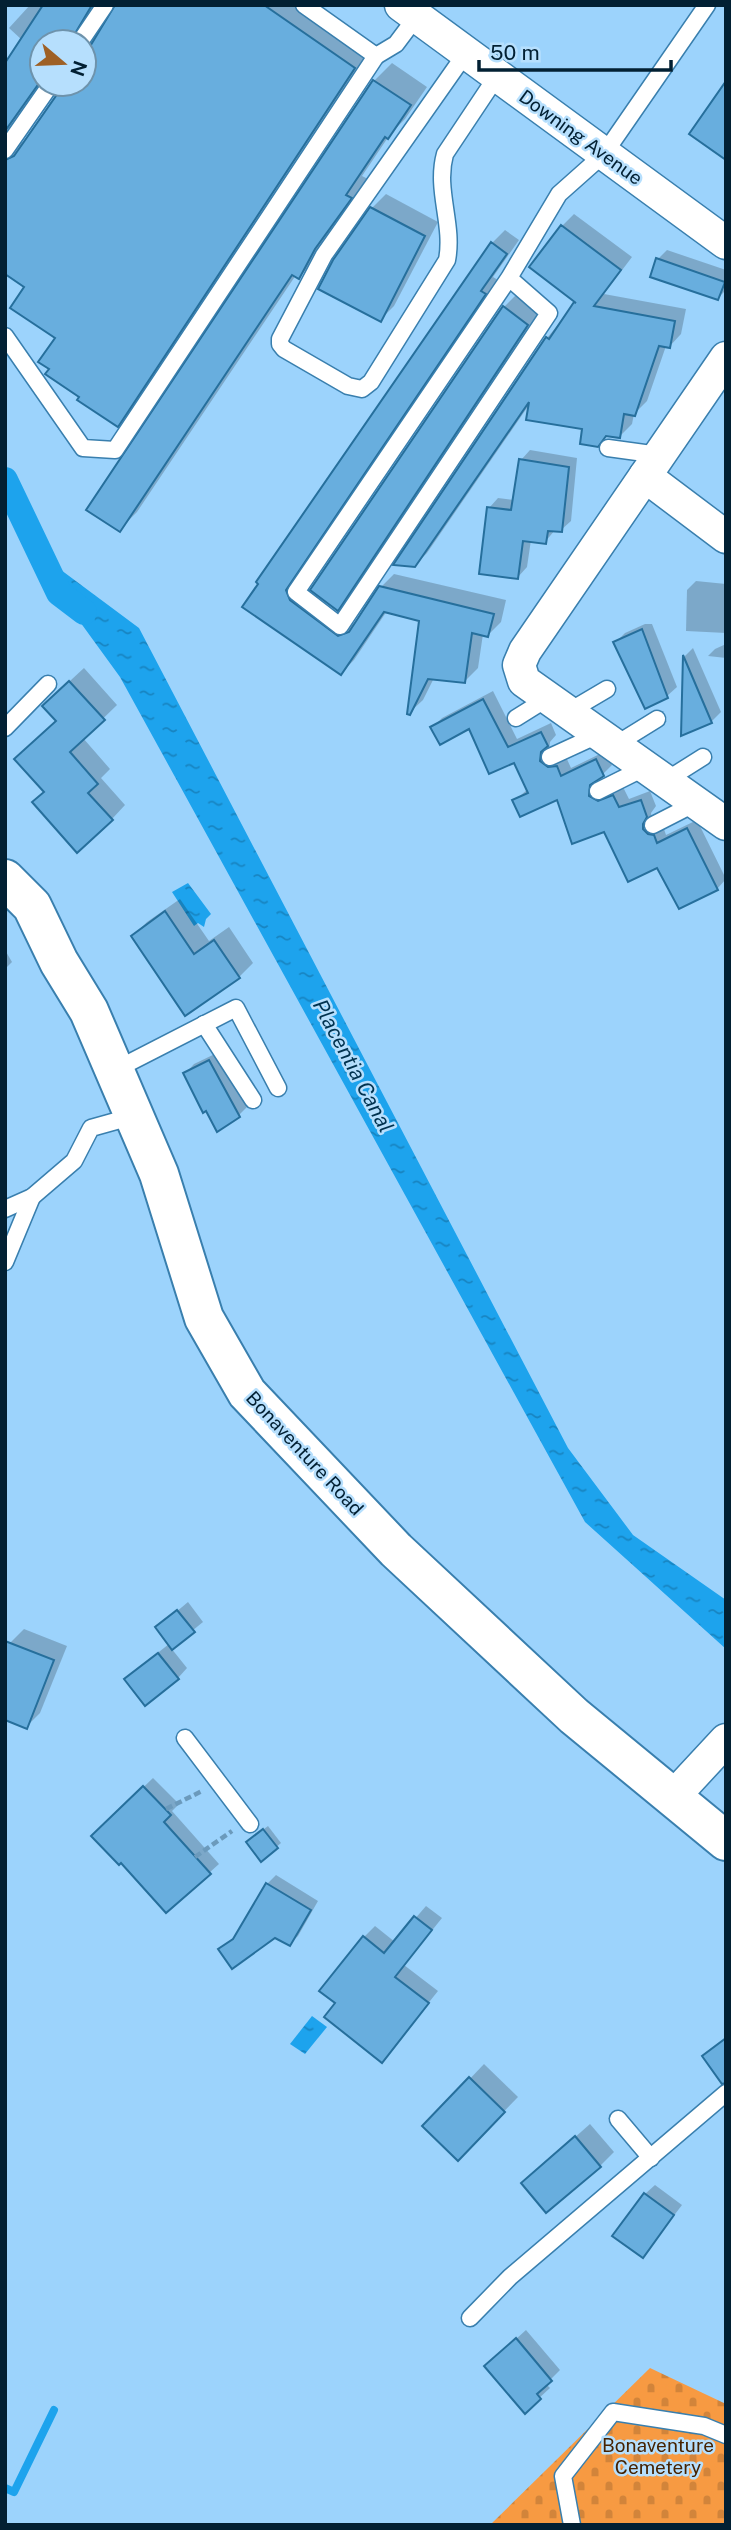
<svg xmlns="http://www.w3.org/2000/svg" width="731" height="2530" viewBox="0 0 731 2530" font-family="'Public Sans',sans-serif">
<style>
.cemetery{fill:url(#cemetery-stones)}
.water{fill:url(#water-ripples)}
.shadow{fill:#0003;fill-rule:evenodd}
.lines{fill:none;stroke-linecap:round;stroke-linejoin:round}
.stream{stroke:#1da3ed;stroke-width:8}
.canal{stroke:#1da3ed;stroke-width:26}
.building{fill:#68aede;stroke:#266f9c;stroke-width:2}
.service-casing{stroke:#397fae;stroke-width:19}
.minor-casing{stroke:#397fae;stroke-width:35}
.tertiary-casing{stroke:#397fae;stroke-width:42}
.path{stroke:#6b9abc;stroke-width:4.5;stroke-dasharray:7 3.5;stroke-linecap:butt}
.service{stroke:#fff;stroke-width:16}
.minor{stroke:#fff;stroke-width:32}
.tertiary{stroke:#fff;stroke-width:38}
.labels{text-anchor:middle;stroke-width:5;stroke-linejoin:round;paint-order:stroke}
.street-label{font-size:19px;fill:#022033;stroke:#b6dffd}
.park-label{font-size:19px;fill:#462200;stroke:#b6dffd}
.water-label{font-size:21px;font-style:italic;fill:#00324f;stroke:#b6dffd}
</style>
<defs>
<pattern id="cemetery-stones" width="16" height="16" patternUnits="userSpaceOnUse" patternTransform="scale(1.75)"><rect width="16" height="16" fill="#f79a42"/><path d="M2 7V4a2 2 0 0 1 4 0v3zM10 15v-3a2 2 0 0 1 4 0v3z" fill="#d2843a"/></pattern>
<pattern id="water-ripples" width="26" height="14" patternUnits="userSpaceOnUse" patternTransform="scale(1.75)"><rect width="26" height="14" fill="#1da3ed"/><path d="M2 4q2-2 4 0t4 0M15 11q2-2 4 0t4 0" fill="none" stroke="#1784c1"/></pattern>
</defs>
<rect width="100%" height="100%" fill="#9cd3fc"/>
<path class="cemetery" d="M650,2368L726,2404V2525H490Z"/>
<g class="water">
<path d="M5,465L61,570L139,628L568,1448L633,1535L726,1600V1649L585,1522L120,677L59,593L5,480Z"/>
<path d="M188,883L211,914L206,919L204,927L198,923L194,926L172,892Z"/>
<path d="M312,2016L327,2027L305,2054L290,2044Z"/>
</g>
<g class="shadow">
<path d="M30,5H97L92,34L100,35L116,5H306L371,50L135,407L118,424L81,397L51,368L57,337L27,286L5,272V67L22,40L9,28ZM42,42H84V84H63L61,91L25,143L17,142L42,84Z"/>
<path d="M392,63L427,87L405,119L391,133L362,176L368,179L317,259L299,277L296,275L137,512L119,530L374,81Z"/>
<path d="M386,194L438,222L394,306L380,320L372,208Z"/>
<path d="M574,214L632,257L604,294L686,309L681,334L669,347L666,346L647,401L634,414L632,424L620,436L584,428L531,402L427,553L414,566L547,338L577,302L562,226Z"/>
<path d="M505,230L519,240L493,277L498,280L298,576L303,587L352,624L358,622L380,588L394,574L506,600L501,622L488,635L483,634L478,668L465,681L434,678L423,700L409,713L421,619L387,611L354,660L341,673L244,606L492,243Z"/>
<path d="M667,250L726,270V290L718,298L658,259Z"/>
<path d="M518,293L541,310L351,595L337,608L504,307Z"/>
<path d="M530,450L577,458L571,521L561,530H555L545,542L531,540L527,567L518,577L489,508L498,498L514,500L521,460Z"/>
<path d="M696,581L726,584V633L686,631L687,590Z"/>
<path d="M645,624H652L677,687L667,696L616,642L625,633Z"/>
<path d="M726,644V658L708,656L715,649Z"/>
<path d="M693,648L721,712L711,722L683,734L685,656Z"/>
<path d="M84,668L117,705L83,738L110,769L101,778L125,805L112,819L46,791L58,721V692Z"/>
<path d="M493,691L517,739L551,723L556,735L550,742L549,751L566,757L571,768L606,751L612,765L596,781L601,790L623,787L629,799L650,791L656,806L651,813L652,819L663,826L666,835L697,820L726,879L717,889L605,830L558,797L514,801L528,789L515,761L470,727L432,728L442,718Z"/>
<path d="M180,899L209,941L229,927L253,963L239,977L133,936L147,922Z"/>
<path d="M5,950L12,962L5,969Z"/>
<path d="M219,1052L248,1106L238,1116L207,1108L185,1074L194,1064Z"/>
<path d="M188,1602L203,1622L171,1648L187,1668L178,1678L136,1670L169,1644L157,1628Z"/>
<path d="M24,1629L67,1646L40,1713L26,1727L5,1655L10,1643Z"/>
<path d="M153,1778L179,1804L172,1811L219,1864L209,1873L122,1860L93,1836Z"/>
<path d="M268,1826L281,1843L261,1860L252,1838Z"/>
<path d="M276,1875L318,1901L298,1936L289,1944L275,1936L220,1949L237,1935L267,1884Z"/>
<path d="M426,1906L442,1918L404,1965L438,1991L382,2061L337,2003L364,1937L375,1926L395,1942Z"/>
<path d="M484,2064L518,2097L458,2159L425,2126Z"/>
<path d="M590,2124L614,2152L600,2166L523,2183Z"/>
<path d="M655,2185L682,2205L643,2256L645,2194Z"/>
<path d="M526,2330L560,2370L546,2384L550,2388L525,2411L496,2357Z"/>
</g>
<g class="lines">
<path class="stream" d="M5,2488L14,2492L54,2410"/>
<path class="canal" d="M5,480L59,593L84,612"/>
</g>
<g class="building">
<path d="M43,5H92L70,42H42V79L5,131V63Z"/>
<path d="M115,5H264L355,68L118,427L77,400L79,397L45,374L49,369L38,362L55,338L10,308L24,287L5,274V160L14,156L60,90L61,84H84V52L89,48Z"/>
<path d="M373,80L411,105L388,139L385,137L346,195L352,198L315,249L299,279L292,275L120,532L86,510Z"/>
<path d="M726,81V160L689,134Z"/>
<path d="M370,207L425,236L381,322L318,289L333,260Z"/>
<path d="M561,225L621,270L594,306L675,321L670,348L659,346L635,416L624,414L620,438L606,436L598,447L580,444L582,429L526,420L529,402L415,567L393,565L546,337L549,339L574,302L576,303L529,267Z"/>
<path d="M491,242L507,254L481,291L486,294L286,590L290,600L338,636L349,632L379,586L494,614L488,637L472,633L465,683L428,679L410,715L407,714L419,621L384,612L341,675L242,607L258,584L256,582Z"/>
<path d="M656,258L725,282L718,300L650,277Z"/>
<path d="M503,306L528,325L338,611L310,590Z"/>
<path d="M519,459L569,467L562,532L548,531L546,544L523,541L518,579L479,574L487,507L511,510Z"/>
<path d="M642,629L668,698L645,709L613,642Z"/>
<path d="M683,655L712,723L681,736Z"/>
<path d="M69,681L105,720L70,752L98,784L88,793L113,820L77,853L32,802L44,792L14,759L56,721L42,706Z"/>
<path d="M483,699L508,747L541,732L548,746L541,752L540,761L548,767L557,766L561,776L596,759L604,776L590,785L589,796L598,801L613,795L619,807L641,800L647,817L643,824V829L648,834L654,835L657,843L687,828L718,890L679,909L657,868L628,882L604,832L572,844L557,800L520,817L512,800L528,793L514,763L489,774L469,729L440,745L430,727Z"/>
<path d="M165,911L194,954L214,940L240,978L185,1016L131,936Z"/>
<path d="M209,1060L240,1117L217,1132L206,1111L203,1113L183,1073Z"/>
<path d="M177,1610L195,1632L172,1650L155,1627Z"/>
<path d="M5,1641L54,1660L27,1729L5,1720Z"/>
<path d="M158,1653L179,1679L145,1706L124,1679Z"/>
<path d="M143,1786L171,1815L164,1822L211,1874L166,1913L121,1863L119,1865L91,1836Z"/>
<path d="M263,1829L278,1848L261,1862L246,1842Z"/>
<path d="M266,1883L311,1910L290,1946L275,1938L232,1969L218,1949L233,1939Z"/>
<path d="M414,1916L432,1930L395,1977L429,2003L382,2063L324,2017L335,2003L319,1991L363,1936L384,1953Z"/>
<path d="M726,2038V2083L722,2084L702,2056Z"/>
<path d="M469,2077L505,2112L458,2161L422,2126Z"/>
<path d="M575,2136L601,2167L546,2213L521,2183Z"/>
<path d="M644,2193L674,2215L643,2258L612,2236Z"/>
<path d="M516,2338L552,2381L537,2394L541,2399L525,2414L484,2366Z"/>
</g>
<g class="lines">
<defs>
<g id="service">
<path d="M304,5L376,56L396,44L417,16"/>
<path d="M80,42L105,5"/>
<path d="M466,53L324,255L280,339V344L284,349L348,386L362,389L371,382L447,260C454,224 435,190 445,154L497,76"/>
<path d="M5,150L51,84"/>
<path d="M509,278L549,313L340,626L296,592L509,278L559,194L604,154L707,5"/>
<path d="M5,336L83,448L115,450L376,56"/>
<path d="M608,448L659,455"/>
<path d="M568,712L607,689"/>
<path d="M516,718L548,698"/>
<path d="M5,728L48,684"/>
<path d="M615,745L657,719"/>
<path d="M550,757L600,734"/>
<path d="M665,781L703,757"/>
<path d="M598,791L646,767"/>
<path d="M653,825L696,803"/>
<path d="M204,1024L253,1100"/>
<path d="M115,1070L236,1008L278,1088"/>
<path d="M5,1209L32,1197L74,1161L91,1128L134,1116"/>
<path d="M5,1262L32,1197"/>
<path d="M185,1738L250,1824"/>
<path d="M618,2119L651,2158"/>
<path d="M470,2318L510,2277L726,2093"/>
<path d="M572,2525L563,2476L613,2412L704,2426L726,2435"/>
</g>
<g id="minor">
<path d="M401,5L726,243"/>
<path d="M726,358L525,651L519,665L524,681L726,824"/>
<path d="M645,476L726,537"/>
<path d="M673,1797L726,1740"/>
</g>
<path id="tertiary" d="M5,879L32,906L59,962L89,1011L159,1174L204,1318L247,1393L396,1550L574,1716L726,1841"/>
</defs>
<use href="#service" class="service-casing"/>
<use href="#minor" class="minor-casing"/>
<use href="#tertiary" class="tertiary-casing"/>
<g class="path">
<path d="M166,1809L202,1791"/>
<path d="M195,1857L232,1831"/>
</g>
<use href="#service" class="service"/>
<use href="#minor" class="minor"/>
<use href="#tertiary" class="tertiary"/>
</g>
<g class="labels">
<g class="street-label">
<text transform="translate(581 137) rotate(36)" y="7">Downing Avenue</text>
<text transform="translate(305 1453) rotate(47)" y="7">Bonaventure Road</text>
</g>
<g class="park-label">
<text x="658" y="2452">Bonaventure<tspan x="658" dy="22">Cemetery</tspan></text>
</g>
<g class="water-label">
<text transform="translate(353 1066) rotate(62)" y="7">Placentia Canal</text>
</g>
</g>
<rect width="731" height="2530" fill="none" stroke="#022033" stroke-width="14"/>
<g transform="translate(63 63) rotate(109)"><circle r="33" fill="#b6dffd" stroke="#6e93ac" stroke-width="2"/>
<path d="M0-5L12 26L0 18L-12 26Z" fill="#9e6025"/>
<text y="-10" font-size="19" font-weight="bold" text-anchor="middle" fill="#022033">N</text>
</g>
<path d="M479 60v10h192v-10" fill="none" stroke="#022033" stroke-width="3.5"/>
<text x="490" y="60" font-size="21" fill="#022033" stroke="#b6dffd" stroke-width="5" paint-order="stroke">50 m</text>
</svg>
